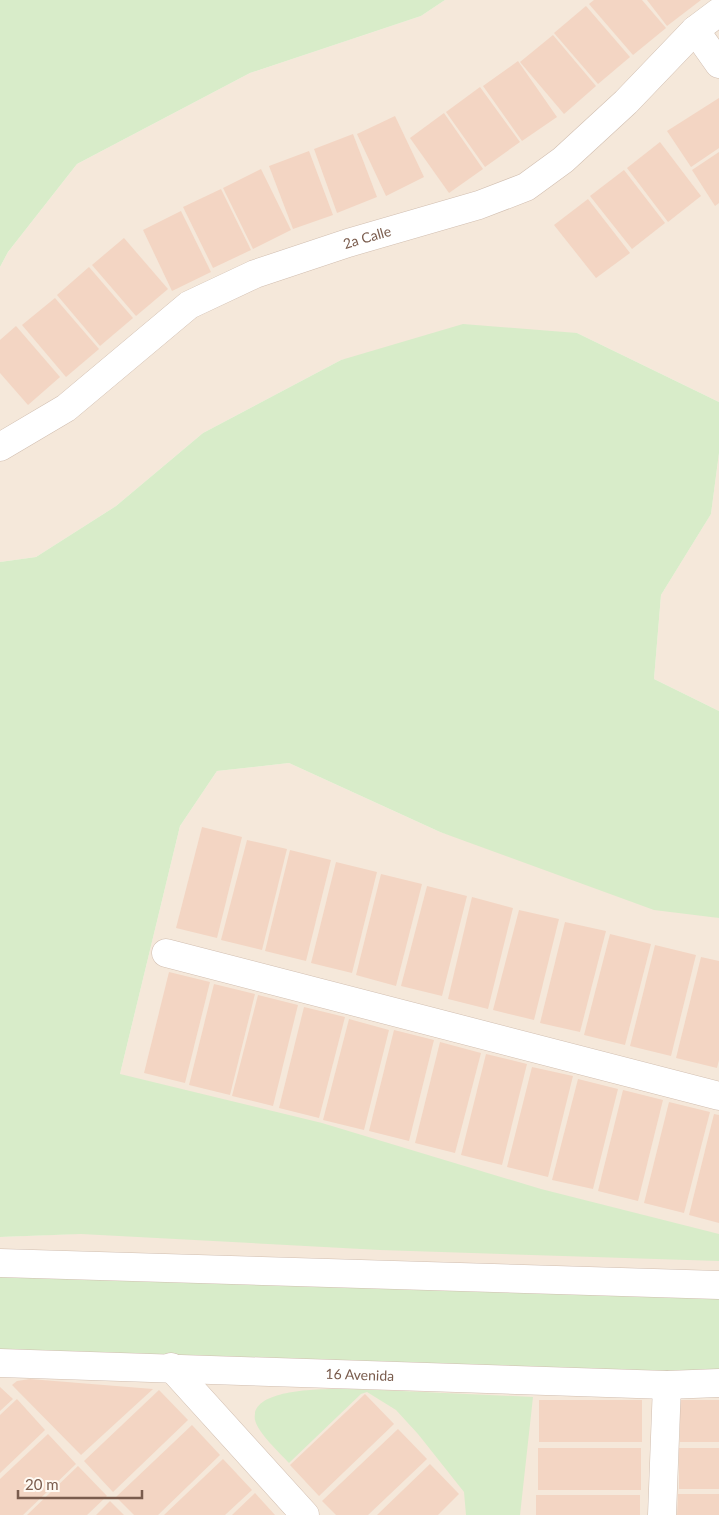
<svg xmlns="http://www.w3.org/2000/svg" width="719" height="1515" viewBox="0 0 719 1515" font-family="Lato,sans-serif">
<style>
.residential{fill:#f5e8da}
.green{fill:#d8ecc9}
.building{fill:#f3d5c3}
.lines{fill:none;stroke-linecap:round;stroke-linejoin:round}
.street-casing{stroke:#d1beb0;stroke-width:29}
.street{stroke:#fff;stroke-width:28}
.labels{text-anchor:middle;stroke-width:4;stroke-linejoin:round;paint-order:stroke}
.street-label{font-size:14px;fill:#7a5c4d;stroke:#fffaf3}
</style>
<rect width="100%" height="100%" fill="#fdf6ec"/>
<g class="residential">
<path d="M445,0H719V402L577,333L341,360L203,433L116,506L36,557L0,562V267L8,252L77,164L250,73L421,16Z"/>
<path d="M719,453V711L654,679L661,595L711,514Z"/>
<path d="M289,763L440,832L719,918V1515H0V1237L74,1234L120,1074L180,826L217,771Z"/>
</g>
<g class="green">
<path d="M0,0H445L421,16L250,73L77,164L8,252L0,267Z"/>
<path d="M463,324L577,333L719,402V453L711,514L661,595L654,679L719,711V918L654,910L440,832L289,763L217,771L180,826L120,1074L322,1123L541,1189L719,1234V1261L380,1250L81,1234L0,1237V562L36,557L116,506L203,433L341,360Z"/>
<path d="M0,1264L719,1285V1383L0,1363Z"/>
<path d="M380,1390L533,1397L520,1515H466L464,1492L418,1434L396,1410L367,1392L361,1394L289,1463C280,1453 258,1433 255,1420C248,1381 358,1390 380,1390Z"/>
</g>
<g class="building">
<path d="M594,0H642L666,28L633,55L589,4Z"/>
<path d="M647,0H701L667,26Z"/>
<path d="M586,6L630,57L598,84L554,33Z"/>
<path d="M553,35L596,86L564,114L520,62Z"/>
<path d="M518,61L557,117L522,141L483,86Z"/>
<path d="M480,87L520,142L485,167L446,112Z"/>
<path d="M719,98V148L691,167L667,131Z"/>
<path d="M444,113L483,169L449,193L410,138Z"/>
<path d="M395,116L424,177L386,196L357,134Z"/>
<path d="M353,134L377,197L337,213L314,149Z"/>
<path d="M660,142L701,196L668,222L627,168Z"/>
<path d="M309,151L333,215L293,229L269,166Z"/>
<path d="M719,152V203L715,206L692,170Z"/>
<path d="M261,169L291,230L253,249L223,188Z"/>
<path d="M624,170L665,223L632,249L590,196Z"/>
<path d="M221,189L251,250L213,268L183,207Z"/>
<path d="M588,199L630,253L596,278L554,225Z"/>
<path d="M181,211L211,272L172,291L143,230Z"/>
<path d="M124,238L168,289L136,316L92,265Z"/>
<path d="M89,267L133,318L100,346L57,295Z"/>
<path d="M55,298L99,349L66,377L22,325Z"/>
<path d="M16,326L60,377L28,405L0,373V340Z"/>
<path d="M202,827L242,837L217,938L176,928Z"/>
<path d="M247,840L287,849L262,950L221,940Z"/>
<path d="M290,850L331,860L306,961L265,951Z"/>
<path d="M336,862L377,872L352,973L311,963Z"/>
<path d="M381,874L422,884L396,986L356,975Z"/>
<path d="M427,886L467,896L442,996L401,986Z"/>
<path d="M472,897L513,908L488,1009L448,999Z"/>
<path d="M519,910L559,919L534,1020L493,1010Z"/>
<path d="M565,922L606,931L580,1032L540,1023Z"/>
<path d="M610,934L651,944L625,1045L584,1035Z"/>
<path d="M655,945L696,955L671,1056L630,1046Z"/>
<path d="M701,957L719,961V1060L717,1068L676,1058Z"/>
<path d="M169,972L210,982L185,1083L144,1073Z"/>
<path d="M214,984L255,994L230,1095L189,1085Z"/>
<path d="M258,995L298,1005L273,1106L232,1096Z"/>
<path d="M304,1007L345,1017L319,1118L279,1108Z"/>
<path d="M349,1019L389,1030L364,1130L323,1120Z"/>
<path d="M394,1030L434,1040L409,1141L369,1131Z"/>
<path d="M440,1042L481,1053L455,1153L415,1143Z"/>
<path d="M486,1054L527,1064L502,1165L461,1155Z"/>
<path d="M532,1067L573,1076L548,1177L507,1167Z"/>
<path d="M578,1079L618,1089L593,1189L552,1180Z"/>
<path d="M623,1090L663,1100L638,1201L598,1191Z"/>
<path d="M669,1102L710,1112L684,1213L644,1203Z"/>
<path d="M714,1114L719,1115V1223L689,1215Z"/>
<path d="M30,1379L153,1389L81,1455L12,1385L17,1381Z"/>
<path d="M0,1387L13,1399L0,1411Z"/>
<path d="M159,1390L188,1420L113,1492L84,1461Z"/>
<path d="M365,1394L394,1424L319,1496L290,1465Z"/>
<path d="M17,1399L45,1430L0,1473V1415Z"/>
<rect x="539" y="1400" width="103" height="42"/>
<rect x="680" y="1400" width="39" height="42"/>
<path d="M192,1425L220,1455L158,1515H134L116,1497Z"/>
<path d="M398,1429L427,1459L368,1515H336L322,1501Z"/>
<path d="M48,1434L76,1464L23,1515H0V1479Z"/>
<rect x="538" y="1448" width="103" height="42"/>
<rect x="679" y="1448" width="40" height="41"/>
<path d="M223,1459L252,1490L225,1515H164Z"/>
<path d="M430,1464L459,1494L438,1515H377Z"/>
<path d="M78,1466L107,1496L87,1515H27Z"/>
<path d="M255,1493L275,1515H232Z"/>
<path d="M678,1494H719V1515H677Z"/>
<rect x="536" y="1495" width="104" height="20"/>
<path d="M110,1501L124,1515H96Z"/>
</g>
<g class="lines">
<defs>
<g id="street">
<path d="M695,30L719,64"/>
<path id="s1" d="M0,447L66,408L189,305L255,274L348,243L479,205L526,187L563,160L626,102L695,30L719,12"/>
<path d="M166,953L719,1096"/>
<path d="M0,1263L719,1285"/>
<path id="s2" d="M0,1363L667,1385L719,1383"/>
<path d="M171,1367L305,1515"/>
<path d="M662,1515L667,1385"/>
</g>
</defs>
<use href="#street" class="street-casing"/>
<use href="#street" class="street"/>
</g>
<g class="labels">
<g class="street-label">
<text dy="5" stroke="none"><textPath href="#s1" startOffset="428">2a Calle</textPath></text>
<text dy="5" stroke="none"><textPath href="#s2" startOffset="360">16 Avenida</textPath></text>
</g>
</g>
<path d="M18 1490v8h124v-8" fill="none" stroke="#7a5c4d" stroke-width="2.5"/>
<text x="25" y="1490" font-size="15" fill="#7a5c4d" stroke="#fffaf3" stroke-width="4" paint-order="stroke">20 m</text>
</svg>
